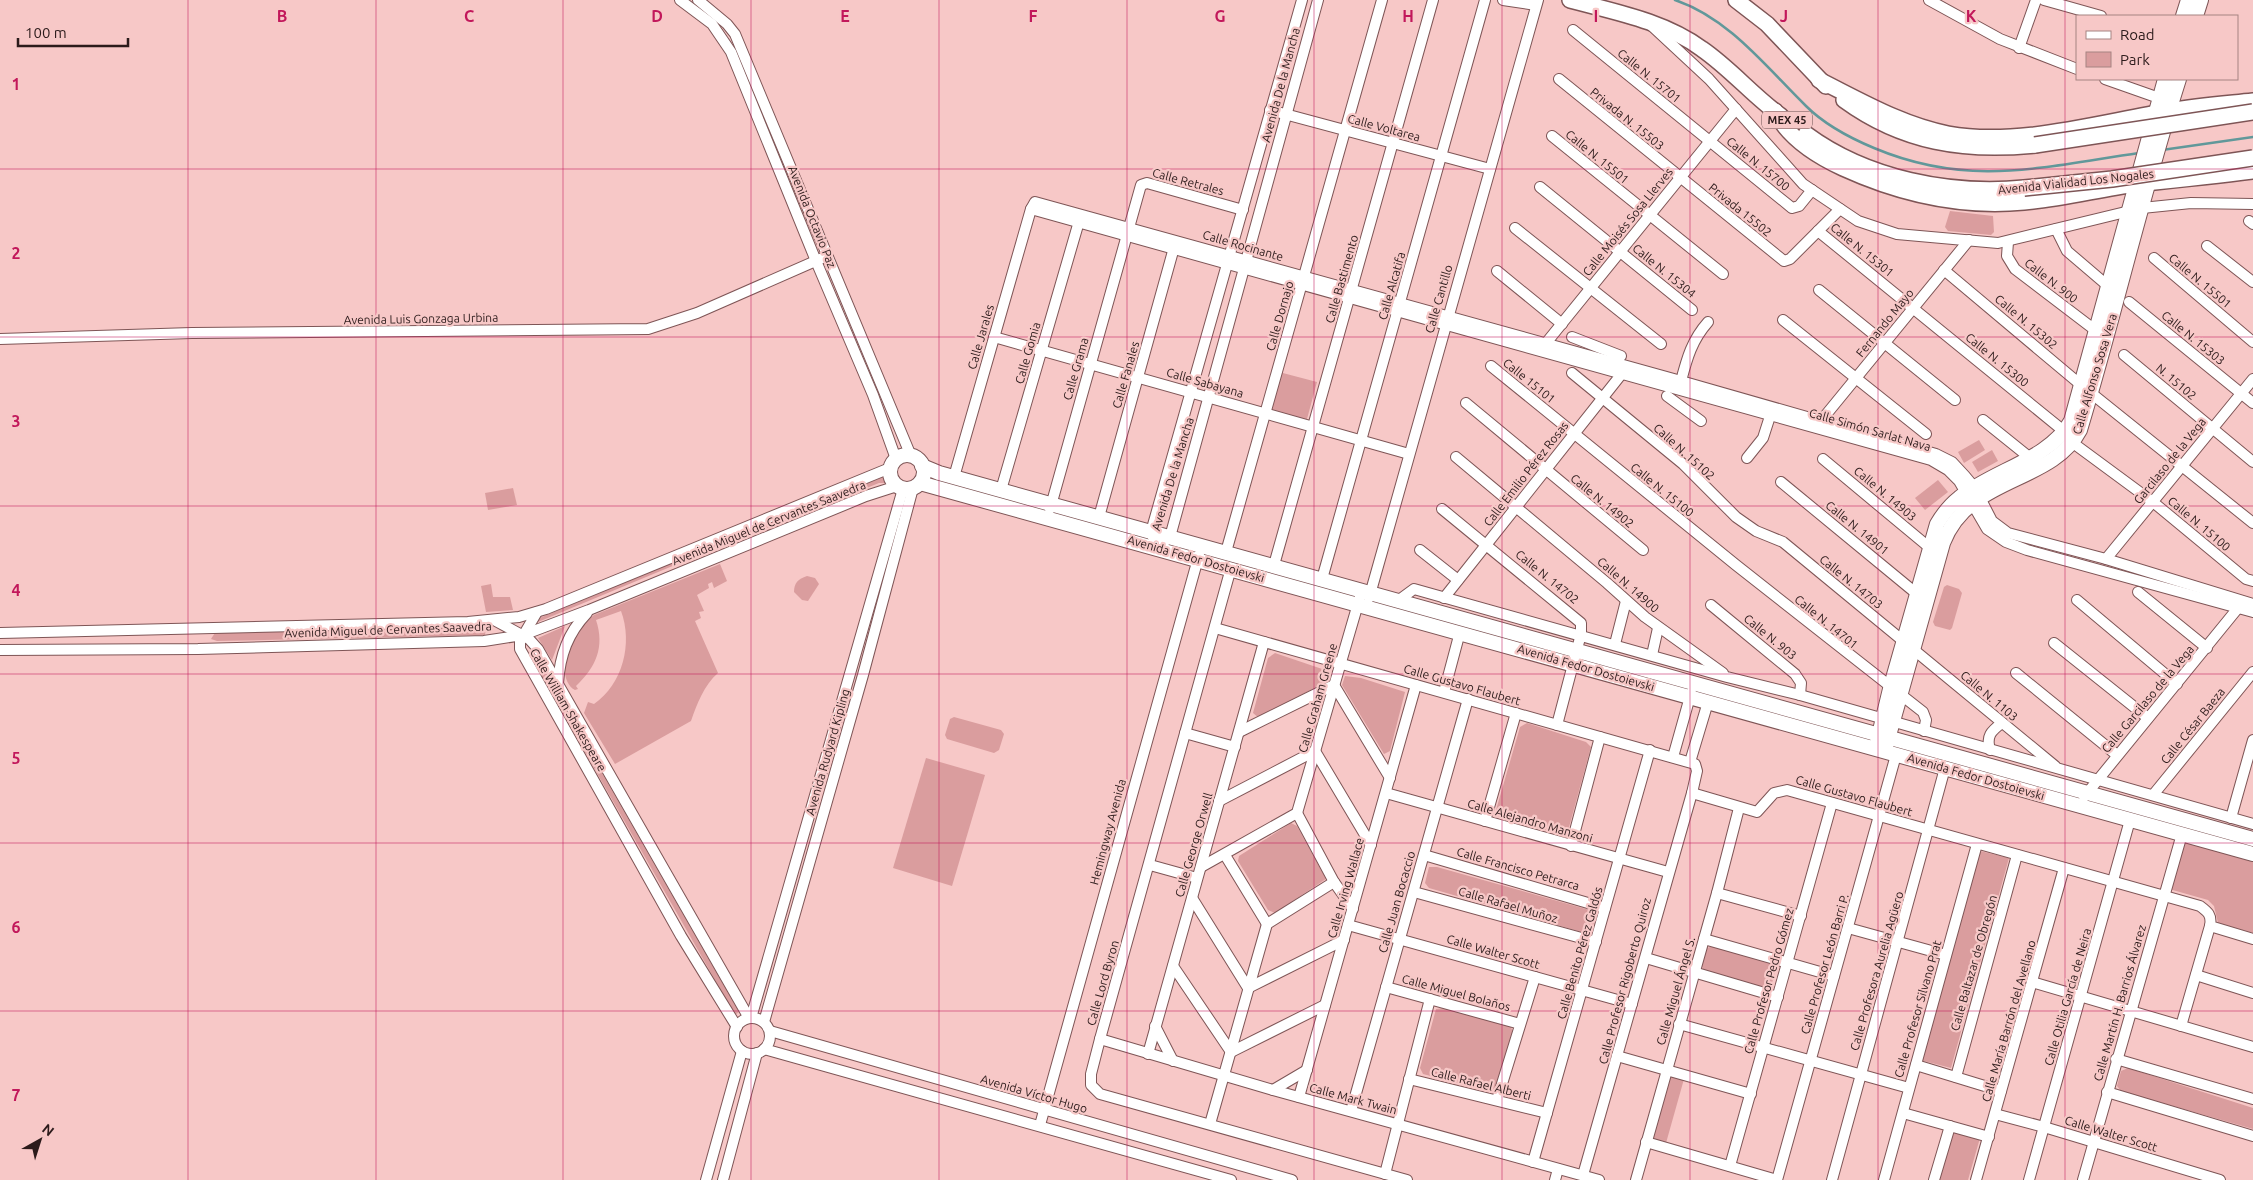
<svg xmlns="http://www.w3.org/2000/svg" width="2253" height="1180" viewBox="0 0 2253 1180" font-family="Ubuntu,sans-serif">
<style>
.green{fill:#da9d9e}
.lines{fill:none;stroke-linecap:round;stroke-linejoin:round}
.stream{stroke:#61989a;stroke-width:2.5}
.minor-casing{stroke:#7e5556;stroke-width:12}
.major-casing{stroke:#7e5556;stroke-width:16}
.highway-casing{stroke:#7e5556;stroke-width:18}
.minor{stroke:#fff;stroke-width:10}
.major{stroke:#fff;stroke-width:14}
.highway{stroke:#fff;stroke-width:15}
.highway-bridge-casing{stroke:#7e5556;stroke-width:18;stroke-linecap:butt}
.highway-bridge{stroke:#fff;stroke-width:15}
.grid{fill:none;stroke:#c2185b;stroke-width:1;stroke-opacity:0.55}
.labels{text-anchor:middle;stroke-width:4.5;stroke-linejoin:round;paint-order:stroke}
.shield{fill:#f7c8c7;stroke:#694f4f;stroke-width:1}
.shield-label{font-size:11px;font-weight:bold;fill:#2c1b1b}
.street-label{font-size:12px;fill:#2c1b1b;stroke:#f7c8c7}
.grid-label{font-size:16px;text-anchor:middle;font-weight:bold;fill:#c2185b;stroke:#f7c8c7;stroke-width:4.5;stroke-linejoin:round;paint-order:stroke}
</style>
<rect width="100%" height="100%" fill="#f7c8c7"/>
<g class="green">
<path d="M1950,211L1993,216L1994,232L1991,235L1948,231L1945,227Z"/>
<path d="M1279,372L1317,382L1307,419L1304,421L1271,411Z"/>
<path d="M1979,440L1985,450L1964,463L1958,452Z"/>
<path d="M1992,450L1998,461L1978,472L1972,462Z"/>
<path d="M888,472L891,483H879L730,543L728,539L878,479Z"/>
<path d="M1938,480L1948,492L1925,510L1915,498Z"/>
<path d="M513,488L517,505L488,510L485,493Z"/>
<path d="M710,547L711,550L538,622L537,619Z"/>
<path d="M720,564L727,581L714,588L712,582L708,584L709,588L697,595L704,611L699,612L701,618L695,621L718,673C704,685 697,704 691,721L615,764L584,713L588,702L594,704C623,684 633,643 621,611L596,620C605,647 596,667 576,686L578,689L575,690C561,683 563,655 569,642C573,632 586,621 594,615Z"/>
<path d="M807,576L815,578L819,584L808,601L802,600L794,592C794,583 798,579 807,576Z"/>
<path d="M491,584L493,597H510L513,610L486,612L481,586Z"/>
<path d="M1947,585L1959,589L1962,593L1952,628L1950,630L1935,626L1933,622L1944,587Z"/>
<path d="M483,623L486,627L485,635L217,641L211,639L218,628Z"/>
<path d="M565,626L552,660L538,638Z"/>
<path d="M532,651L739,1012L735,1015L529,654Z"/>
<path d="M1275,653L1328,671L1327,681L1259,718L1253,713L1268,658Z"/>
<path d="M1345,676L1361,678L1405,692L1390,751L1384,754L1342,685Z"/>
<path d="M954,717L1001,730L1004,734L999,750L994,753L947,739L945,735L950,719Z"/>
<path d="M1527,723L1586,742L1591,747L1568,831L1563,835L1499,817L1496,810L1520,727Z"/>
<path d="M926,758L985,775L952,886L893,868Z"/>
<path d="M1291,823L1297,826L1326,879L1275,913L1268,910L1238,861L1239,856Z"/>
<path d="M2183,841L2253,862V933L2218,923L2214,906L2208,900L2169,889Z"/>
<path d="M1980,851L2009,858L1951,1068L1920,1060Z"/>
<path d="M1429,867H1437L1593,911L1597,917L1591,929L1585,933L1429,888L1425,883Z"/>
<path d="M1712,946L1777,964L1771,987L1765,989L1704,972L1702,966L1705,949Z"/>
<path d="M1445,1008L1511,1027L1513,1032L1495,1090L1492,1092L1423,1074L1420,1068L1436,1009Z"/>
<path d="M2128,1068L2253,1108V1129L2121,1091L2117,1086L2121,1071Z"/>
<path d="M1667,1074L1684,1079L1666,1143L1650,1138Z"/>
<path d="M1951,1129L1980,1138L1968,1180H1937Z"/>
</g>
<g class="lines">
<g class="stream">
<path d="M1675,0C1729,18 1767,68 1806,106C1825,125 1850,138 1874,148C1969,188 2042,167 2139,153"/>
<path d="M2162,150L2253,137"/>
</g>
<defs>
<g id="minor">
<path d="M680,0L712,24L731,52L816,261L873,395L896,459"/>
<path d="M698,0L727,24L735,34L911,456"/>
<path d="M1302,0L1151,532L1157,548L1170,537L1318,0"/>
<path d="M1503,0L1536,5"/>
<path d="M1929,0L2000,39L2077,69"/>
<path d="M2044,0L2101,16"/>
<path d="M1652,26L1709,79L1803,184L1858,221L1897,234L1998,243L2142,208L2191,203L2253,204"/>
<path d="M1573,30L1792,208L1799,206L1812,190"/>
<path d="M2019,48L2036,0"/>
<path d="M1559,79L1784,261L1790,259L1840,209"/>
<path d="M2105,79L2159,98"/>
<path d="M1270,110L1490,169"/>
<path d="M1552,136L1723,274"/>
<path d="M1540,187L1692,310"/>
<path d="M1031,209L1931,460L1948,470L1959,481L1987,529L2006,542L2027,550L2253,612"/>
<path d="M2249,221L2253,224"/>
<path d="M1515,228L1661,344"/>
<path d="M2056,229L2067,251L2108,286"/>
<path d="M1818,231L2065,432"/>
<path d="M2008,242L2007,256L2015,269L2095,330"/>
<path d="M2207,246L2253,282"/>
<path d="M2154,258L2253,342"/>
<path d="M1944,270L2081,385L2253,523"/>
<path d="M1497,271L1562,324"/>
<path d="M1819,290L1955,400"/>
<path d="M2129,302L2253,403"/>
<path d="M1783,320L1926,434"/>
<path d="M994,337L1409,454"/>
<path d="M1572,337L1621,356"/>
<path d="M0,339L192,333L648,329L697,313L827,256"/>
<path d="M1542,348L1736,109"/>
<path d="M2124,355L2253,462"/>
<path d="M1491,366L1736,565L1923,712L1926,720L1924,731"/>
<path d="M1572,373L1683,464L1736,517L1756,531L1783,542L2055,766"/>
<path d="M1681,381C1687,358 1692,340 1708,322"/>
<path d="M1667,396L1701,421"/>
<path d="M1466,403L1643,550"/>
<path d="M1983,420L2029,457"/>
<path d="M1820,422L1969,240"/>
<path d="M2073,443L2153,502L2246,579L2253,581"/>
<path d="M1456,457L1607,583L1645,617L1723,673"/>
<path d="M1747,458L1763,438L1772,410"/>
<path d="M1823,459L1930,548"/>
<path d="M954,477L1031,209L1035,202L1681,381L1936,454L1952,462L1965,476L1975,488L1992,521L2008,533L2106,559L2253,604"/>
<path d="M1781,482L1917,594"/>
<path d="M1001,490L1080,218"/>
<path d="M1050,509L1141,185L1147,183L1243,210"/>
<path d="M1442,509L1581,623V634L1557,725"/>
<path d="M1099,517L1175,244"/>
<path d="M1420,550L1458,580"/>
<path d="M1226,552L1382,0"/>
<path d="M2106,559L2253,379"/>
<path d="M1274,565L1433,0"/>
<path d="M1231,568L1100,1039L1091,1074V1085L1100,1094L1407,1180"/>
<path d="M1322,579L1485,0"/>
<path d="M2138,592L2207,648"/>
<path d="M1369,598L1538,0"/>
<path d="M1444,598L1624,371"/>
<path d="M1399,600L1414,589L1727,677L1800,695L2253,824"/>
<path d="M2077,600L2177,684"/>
<path d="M1711,605L1795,674L1801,683L1800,695"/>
<path d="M537,612L520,641V649L681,936L737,1027"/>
<path d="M496,621L529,639L538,649L749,1018"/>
<path d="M1215,628L1695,764L1697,771L1692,793L1583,1175"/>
<path d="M0,633L468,622L519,617L546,609L890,468"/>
<path d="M2054,643L2148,718"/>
<path d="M1615,644L1626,601"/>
<path d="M0,650L198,649L484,641L523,635L589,610L866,496L897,486"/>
<path d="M1652,655L1658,628"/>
<path d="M2016,673L2117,755"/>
<path d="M558,683C560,655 568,633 587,613"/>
<path d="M1444,692L1460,632"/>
<path d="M1239,732L1334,685L1390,778"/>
<path d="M1185,733L1235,747"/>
<path d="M1990,750C1986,736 1991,731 2002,723"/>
<path d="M1673,757L1691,693"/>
<path d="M1690,762L1708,702"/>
<path d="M1386,793L1668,872"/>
<path d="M1692,793L1757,812L1774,793L1787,790L2200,906C2208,912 2212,915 2210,926L2253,939"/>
<path d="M2153,795L2253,672"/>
<path d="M2084,797L2238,608"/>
<path d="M1219,801L1315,751L1371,845"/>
<path d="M1297,813L1334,882L1353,909"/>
<path d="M2231,818L2253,740"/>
<path d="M1485,821L1516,713"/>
<path d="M1571,846L1600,737"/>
<path d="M1225,855L1267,924"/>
<path d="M1424,855L1605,908"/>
<path d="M1150,865L1197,878"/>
<path d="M1201,867L1297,813L1362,590"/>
<path d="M1414,892L1596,942"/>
<path d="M1717,893L1801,916"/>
<path d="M1192,898L1248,988L1344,940"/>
<path d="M1348,925L1632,1004"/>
<path d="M1848,928L1946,955"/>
<path d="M1704,939L1834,976"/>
<path d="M1646,958L1778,997"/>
<path d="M1173,966L1231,1052L1325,1005"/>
<path d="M2196,975L2253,993"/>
<path d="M2032,982L2253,1047"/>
<path d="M1386,987L1520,1024"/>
<path d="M751,1018L903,489"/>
<circle cx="752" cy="1036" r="18"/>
<path d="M764,1022L863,675L913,488"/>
<path d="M1679,1024L1909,1088"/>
<path d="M1155,1026L1173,1061"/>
<path d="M2181,1026L2210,926"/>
<path d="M770,1031L1292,1180"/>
<path d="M1100,1039L1273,1090L1599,1180"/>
<path d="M764,1049L1231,1180"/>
<path d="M1148,1054L1264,642"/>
<path d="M1617,1056L1751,1094"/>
<path d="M2116,1059L2253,1099"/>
<path d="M1916,1065L2001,1091"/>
<path d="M1956,1077L2017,855"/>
<path d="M1409,1079L1547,1113"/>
<path d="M1273,1090L1307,1070"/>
<path d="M2107,1092L2253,1136"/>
<path d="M1299,1097L1416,685"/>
<path d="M1497,1100L1535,977"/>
<path d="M1351,1111L1468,699"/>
<path d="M1903,1113L1989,1137"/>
<path d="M1995,1114L2044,1127L2220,1180"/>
<path d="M1210,1124L1267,924L1334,882"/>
<path d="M1040,1125L1199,555"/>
<path d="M1646,1142L1777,1180"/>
<path d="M1533,1162L1650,750"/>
<path d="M1730,1166L1832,803"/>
<path d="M1385,1174L1430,999"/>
<path d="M706,1180L742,1051"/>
<path d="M723,1180L757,1053"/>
<path d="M1555,1180L1558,1169"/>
<path d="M1636,1180L1717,893L1739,808"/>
<path d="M1777,1180L1896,755"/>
<path d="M1832,1180L1945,768"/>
<path d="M1884,1180L1977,844"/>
<path d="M1934,1180L1950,1126"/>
<path d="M1976,1180L2064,868"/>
<path d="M2029,1180L2130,820"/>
<path d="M2083,1180L2182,834"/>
</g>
<g id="major">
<path d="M2183,16L2188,0"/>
<path d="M2196,16L2201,0"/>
<circle cx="907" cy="472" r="17"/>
<path d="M922,466L939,473L2253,839"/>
<path d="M920,483L2253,854"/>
<path d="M1877,743L1890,689L1937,524C1943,514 1950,505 1959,498C1993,470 2049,460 2071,421L2165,79"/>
<path d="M1886,746L1943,543C1969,475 2051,485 2080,430C2115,314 2142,195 2179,79"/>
</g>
<g id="highway">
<path d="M1570,0C1615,12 1664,21 1702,49C1731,69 1753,96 1781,116"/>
<path d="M1736,0L1767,24L1826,86"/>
<path d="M1819,80C1861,101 1902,125 1948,134C2018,147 2101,122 2170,111C2198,106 2225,104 2253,101"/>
<path d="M1844,100C1903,143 1964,152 2035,145"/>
<path d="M1775,111C1788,138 1817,156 1843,168C1900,194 1961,208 2024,202C2061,199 2099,189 2136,184C2175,180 2214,176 2253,171"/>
<path d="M1806,134C1867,179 1950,195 2024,188"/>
</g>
</defs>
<use href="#minor" class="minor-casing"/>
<use href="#major" class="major-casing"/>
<use href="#highway" class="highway-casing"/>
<use href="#minor" class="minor"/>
<use href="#major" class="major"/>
<use href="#highway" class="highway"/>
<defs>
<g id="highway-bridge">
<path d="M2035,145L2253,112"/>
<path d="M2024,188L2112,179L2253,158"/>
</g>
</defs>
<use href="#highway-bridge" class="highway-bridge-casing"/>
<use href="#highway-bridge" class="highway-bridge"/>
</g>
<path class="grid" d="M188,0V1180M376,0V1180M563,0V1180M751,0V1180M939,0V1180M1127,0V1180M1314,0V1180M1502,0V1180M1690,0V1180M1878,0V1180M2065,0V1180M0,169H2253M0,337H2253M0,506H2253M0,674H2253M0,843H2253M0,1011H2253"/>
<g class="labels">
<rect class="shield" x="1762" y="111.5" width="50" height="17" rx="4"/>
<g class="shield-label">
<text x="1787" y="124">MEX 45</text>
</g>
<g class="street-label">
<text transform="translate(1649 76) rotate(39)" y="4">Calle N. 15701</text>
<text transform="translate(1281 85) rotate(-75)" y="4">Avenida De la Mancha</text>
<text transform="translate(1627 119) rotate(39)" y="4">Privada N. 15503</text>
<text transform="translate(1384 128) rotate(15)" y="4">Calle Voltarea</text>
<text transform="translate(1597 157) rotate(39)" y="4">Calle N. 15501</text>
<text transform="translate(1758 164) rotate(39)" y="4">Calle N. 15700</text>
<text transform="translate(1188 182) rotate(15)" y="4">Calle Retrales</text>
<text transform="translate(2076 182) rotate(-6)" y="4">Avenida Vialidad Los Nogales</text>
<text transform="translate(1740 210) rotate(39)" y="4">Privada 15502</text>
<text transform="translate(812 217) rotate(68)" y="4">Avenida Octavio Paz</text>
<text transform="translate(1628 222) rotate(-51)" y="4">Calle Moisés Sosa Llerves</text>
<text transform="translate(1243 246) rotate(16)" y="4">Calle Rocinante</text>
<text transform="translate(1862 250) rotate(39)" y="4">Calle N. 15301</text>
<text transform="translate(1664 271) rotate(39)" y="4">Calle N. 15304</text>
<text transform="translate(1342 279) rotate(-74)" y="4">Calle Bastimento</text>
<text transform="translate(2051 281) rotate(38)" y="4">Calle N. 900</text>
<text transform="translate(2200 281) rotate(40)" y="4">Calle N. 15501</text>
<text transform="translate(1392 286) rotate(-74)" y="4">Calle Alcatifa</text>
<text transform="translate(1439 299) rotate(-74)" y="4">Calle Cantillo</text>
<text transform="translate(1280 316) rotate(-74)" y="4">Calle Dornajo</text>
<text transform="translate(421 319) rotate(-1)" y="4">Avenida Luis Gonzaga Urbina</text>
<text transform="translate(2026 322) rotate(40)" y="4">Calle N. 15302</text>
<text transform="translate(1885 323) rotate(-51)" y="4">Fernando Mayo</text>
<text transform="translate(981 337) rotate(-74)" y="4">Calle Jarales</text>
<text transform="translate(2193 338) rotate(39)" y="4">Calle N. 15303</text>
<text transform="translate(1028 353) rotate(-74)" y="4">Calle Gomia</text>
<text transform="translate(1997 360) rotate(39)" y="4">Calle N. 15300</text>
<text transform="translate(1076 369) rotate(-74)" y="4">Calle Grama</text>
<text transform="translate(2095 374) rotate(-73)" y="4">Calle Alfonso Sosa Vera</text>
<text transform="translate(1126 375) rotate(-74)" y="4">Calle Fanales</text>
<text transform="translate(1529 381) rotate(39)" y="4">Calle 15101</text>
<text transform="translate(2176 382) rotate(40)" y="4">N. 15102</text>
<text transform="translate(1205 383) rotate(16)" y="4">Calle Sabayana</text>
<text transform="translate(1870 430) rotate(16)" y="4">Calle Simón Sarlat Nava</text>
<text transform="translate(1684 452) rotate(42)" y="4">Calle N. 15102</text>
<text transform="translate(2170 461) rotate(-51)" y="4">Garcilaso de la Vega</text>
<text transform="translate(1173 474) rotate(-73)" y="4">Avenida De la Mancha</text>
<text transform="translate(1526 474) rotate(-52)" y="4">Calle Emilio Pérez Rosas</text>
<text transform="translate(1662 490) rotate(39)" y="4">Calle N. 15100</text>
<text transform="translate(1885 494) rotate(40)" y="4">Calle N. 14903</text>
<text transform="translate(1602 501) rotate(39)" y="4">Calle N. 14902</text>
<text transform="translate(769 523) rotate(-22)" y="4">Avenida Miguel de Cervantes Saavedra</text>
<text transform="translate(2199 524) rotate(40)" y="4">Calle N. 15100</text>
<text transform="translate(1857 528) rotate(39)" y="4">Calle N. 14901</text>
<text transform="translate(1196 559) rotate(16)" y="4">Avenida Fedor Dostoievski</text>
<text transform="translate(1547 577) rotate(39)" y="4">Calle N. 14702</text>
<text transform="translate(1851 582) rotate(39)" y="4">Calle N. 14703</text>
<text transform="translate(1628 585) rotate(41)" y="4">Calle N. 14900</text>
<text transform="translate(1826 622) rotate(39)" y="4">Calle N. 14701</text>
<text transform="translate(388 630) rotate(-2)" y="4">Avenida Miguel de Cervantes Saavedra</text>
<text transform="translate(1770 637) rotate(39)" y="4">Calle N. 903</text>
<text transform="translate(1586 668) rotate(16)" y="4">Avenida Fedor Dostoievski</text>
<text transform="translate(1462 685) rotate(16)" y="4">Calle Gustavo Flaubert</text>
<text transform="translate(1989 696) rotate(40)" y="4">Calle N. 1103</text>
<text transform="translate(1318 698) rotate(-74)" y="4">Calle Graham Greene</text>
<text transform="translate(2148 699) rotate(-50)" y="4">Calle Garcilaso de la Vega</text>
<text transform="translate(568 710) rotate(60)" y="4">Calle William Shakespeare</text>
<text transform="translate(2193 726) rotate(-51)" y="4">Calle César Baeza</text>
<text transform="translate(828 752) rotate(-74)" y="4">Avenida Rudyard Kipling</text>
<text transform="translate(1976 777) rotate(16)" y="4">Avenida Fedor Dostoievski</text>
<text transform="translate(1854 796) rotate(16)" y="4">Calle Gustavo Flaubert</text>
<text transform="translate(1530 821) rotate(16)" y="4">Calle Alejandro Manzoni</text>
<text transform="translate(1108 832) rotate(-75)" y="4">Hemingway Avenida</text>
<text transform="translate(1194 845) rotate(-74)" y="4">Calle George Orwell</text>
<text transform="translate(1518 869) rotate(16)" y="4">Calle Francisco Petrarca</text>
<text transform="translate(1346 888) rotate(-74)" y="4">Calle Irving Wallace</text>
<text transform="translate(1397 902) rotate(-74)" y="4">Calle Juan Bocaccio</text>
<text transform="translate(1508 905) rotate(16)" y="4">Calle Rafael Muñoz</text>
<text transform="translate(1493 952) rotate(16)" y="4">Calle Walter Scott</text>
<text transform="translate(1580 953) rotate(-74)" y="4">Calle Benito Pérez Galdós</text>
<text transform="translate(1974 963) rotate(-74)" y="4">Calle Baltazar de Obregón</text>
<text transform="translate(1825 964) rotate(-74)" y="4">Calle Profesor León Barri P.</text>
<text transform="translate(1877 971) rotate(-74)" y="4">Calle Profesora Aurelia Agüero</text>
<text transform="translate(1625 981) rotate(-75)" y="4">Calle Profesor Rigoberto Quiroz</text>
<text transform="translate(1769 981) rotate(-74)" y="4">Calle Profesor Pedro Gómez</text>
<text transform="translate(1103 983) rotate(-74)" y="4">Calle Lord Byron</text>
<text transform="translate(1676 991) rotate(-74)" y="4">Calle Miguel Ángel S.</text>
<text transform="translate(1456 993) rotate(15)" y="4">Calle Miguel Bolaños</text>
<text transform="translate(2068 997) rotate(-74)" y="4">Calle Otilia García de Neira</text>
<text transform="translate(2120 1003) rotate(-74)" y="4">Calle Martín H. Barrios Álvarez</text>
<text transform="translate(1918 1009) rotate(-74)" y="4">Calle Profesor Silvano Prat</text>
<text transform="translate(2009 1021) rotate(-74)" y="4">Calle María Barrón del Avellano</text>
<text transform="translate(1481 1084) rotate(14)" y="4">Calle Rafael Alberti</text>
<text transform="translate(1034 1094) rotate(16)" y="4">Avenida Víctor Hugo</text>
<text transform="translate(1353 1099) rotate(15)" y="4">Calle Mark Twain</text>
<text transform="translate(2111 1134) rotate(17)" y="4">Calle Walter Scott</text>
</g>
</g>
<g class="grid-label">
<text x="282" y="22">B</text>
<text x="469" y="22">C</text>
<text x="657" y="22">D</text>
<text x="845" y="22">E</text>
<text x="1033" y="22">F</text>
<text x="1220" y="22">G</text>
<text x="1408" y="22">H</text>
<text x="1596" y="22">I</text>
<text x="1784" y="22">J</text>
<text x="1971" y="22">K</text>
<text x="16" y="90">1</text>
<text x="16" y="259">2</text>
<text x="16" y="427">3</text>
<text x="16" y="596">4</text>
<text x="16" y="764">5</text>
<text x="16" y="933">6</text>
<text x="16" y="1101">7</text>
</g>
<rect x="2076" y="15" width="162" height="65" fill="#f7c8c7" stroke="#a68382"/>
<rect x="2086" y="31" width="25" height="8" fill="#ffffff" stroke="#a68382"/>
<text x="2120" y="40" font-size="15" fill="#2c1b1b">Road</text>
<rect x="2086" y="52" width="25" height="15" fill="#da9d9e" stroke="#a68382"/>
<text x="2120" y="65" font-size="15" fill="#2c1b1b">Park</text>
<g transform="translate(40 1140) rotate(39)" stroke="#f7c8c7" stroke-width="4" paint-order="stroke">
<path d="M0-4L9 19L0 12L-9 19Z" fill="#2c1b1b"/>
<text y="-8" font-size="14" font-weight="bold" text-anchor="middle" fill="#2c1b1b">N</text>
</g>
<path d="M18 38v8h110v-8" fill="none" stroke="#2c1b1b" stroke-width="2.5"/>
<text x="25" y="38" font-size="15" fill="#2c1b1b" stroke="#f7c8c7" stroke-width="4" paint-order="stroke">100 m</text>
</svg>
